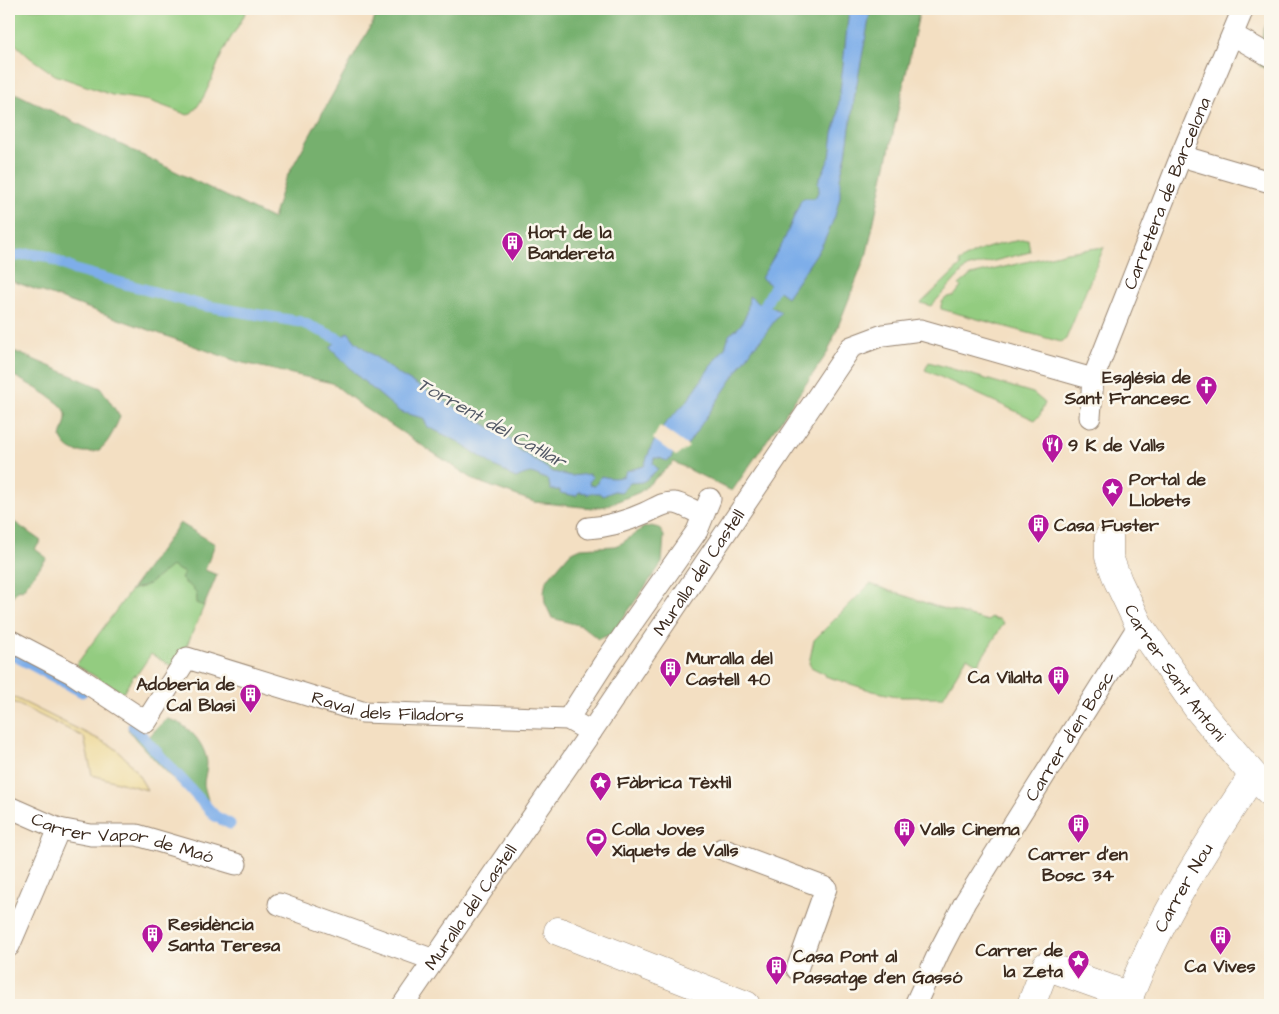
<svg xmlns="http://www.w3.org/2000/svg" width="1279" height="1014" viewBox="0 0 1279 1014" font-family="'Architects Daughter',sans-serif">
<style>
.green{fill:#93cc80;stroke:#677b4f}
.forest{fill:#76b06e;stroke:#586d46}
.sand{fill:#eeda9e;stroke:#94825e}
.water{fill:#7eaee9;stroke:#5c6c84}
.pier{fill:#f3dfc2}
.lines{fill:none;stroke-linecap:round;stroke-linejoin:round}
.stream{stroke:#7eaee9;stroke-width:11}
.lane-casing{stroke:#978470;stroke-width:23}
.street-casing{stroke:#978470;stroke-width:29}
.lane{stroke:#fff;stroke-width:21}
.street{stroke:#fff;stroke-width:28}
.labels{text-anchor:middle;stroke-width:5;stroke-linejoin:round;paint-order:stroke}
.street-label{font-size:18px;fill:#3b2a1e;stroke:#fbf7ec}
.poi-label{font-size:18px;font-weight:bold;fill:#3b2a1e;stroke:#fbf7ec;text-anchor:start}
.water-label{font-size:19px;font-style:italic;fill:#525865;stroke:#fbf7ec}
</style>
<rect width="100%" height="100%" fill="#fbf7ec"/>
<filter id="ink" filterUnits="userSpaceOnUse"><feTurbulence type="fractalNoise" baseFrequency=".02" numOctaves="2"/><feDisplacementMap in="SourceGraphic" scale="10" xChannelSelector="R" yChannelSelector="G"/><feConvolveMatrix kernelMatrix="1 2 1 2 8 2 1 2 1" color-interpolation-filters="sRGB"/></filter>
<filter id="wash" filterUnits="userSpaceOnUse"><feTurbulence type="fractalNoise" baseFrequency=".0096" numOctaves="4" result="noise"/><feDisplacementMap in="SourceGraphic" scale="20" xChannelSelector="R" yChannelSelector="G"/><feGaussianBlur stdDeviation="1.12" result="paint"/><feColorMatrix in="noise" values="0 0 0 0 0 0 0 0 0 0 0 0 0 0 0 0 0 1.4 0 .05"/><feComposite in="paint" operator="in"/></filter>
<g filter="url(#wash)">
<rect width="100%" height="100%" fill="#f3dfc2"/>
<g class="green">
<path d="M9,9H247C241,24 231,36 224,50C215,67 205,106 188,115L150,101L112,95L66,79L55,75L29,57L9,38Z"/>
<path d="M1028,239L1030,252L966,268L931,306L921,303L961,265L959,262C981,247 1002,243 1028,239Z"/>
<path d="M1104,247L1066,339L1061,342L941,309C940,301 946,296 954,296L961,287L959,285L971,275L1067,252Z"/>
<path d="M929,362L1033,393L1045,403L1040,415L1035,420L925,370Z"/>
<path d="M171,565L184,573L185,583C194,587 199,593 196,603L204,606L187,645L173,667L151,654L136,676L134,675L123,693L76,665L131,590L142,587Z"/>
<path d="M870,584L938,607L988,621L991,617L996,620L997,618L1004,623L978,664L967,657L943,697H901L873,691L825,676V674L811,667L809,663L814,640Z"/>
</g>
<g class="forest">
<path d="M380,9H920L867,253L828,352L732,491L674,462L640,492L606,506L592,508L534,502L476,481L362,406L332,383L239,362L9,280V90L273,219L284,182Z"/>
<path d="M1260,9H1270V72L1259,65L1263,32L1270,15Z"/>
<path d="M9,349L101,388L120,417C115,428 109,443 99,450C94,453 88,452 83,452C72,453 66,447 61,438C62,430 67,422 66,414C66,402 20,380 9,373Z"/>
<path d="M10,519L41,541L35,549L47,558L22,590L18,589L9,601Z"/>
<path d="M180,523L215,544L205,570L217,575L204,606L196,603C200,589 189,587 181,579L184,573L171,566L149,584L131,590Z"/>
<path d="M651,526L659,528L664,536L662,563L612,634L598,639L582,626L552,618L545,603L544,592L546,581L570,553L581,548L615,546L622,543L643,528Z"/>
<path d="M167,719C185,722 202,740 206,757C209,766 204,776 204,785C205,790 207,795 208,800L205,805C194,802 134,740 128,729L130,726L148,738L160,725Z"/>
</g>
<path class="sand" d="M9,695L112,746C128,758 138,773 147,790L92,775L84,737L9,700Z"/>
<g class="water">
<path d="M849,9H871L855,94L846,155L840,178V197L835,216L827,235L821,247L787,297L761,278L784,240L801,200L804,198H815L819,190L818,182L830,157L833,133L837,119Z"/>
<path d="M749,296L764,307L768,305L781,312L757,345H755L688,444L672,455L671,459L667,461L659,458H654L653,464L658,469L647,479L642,482L630,483L621,492L614,491L603,496L599,493H590L587,495V493L579,492L576,496L560,493V490H551L548,480C531,473 533,470 516,478C508,476 504,469 496,467L457,441L428,427L423,418L400,412L361,379L330,347L348,332L356,342L398,374L510,439L515,447L553,472L571,476L589,474L593,477L589,482L590,485L595,486L601,476C609,478 616,479 624,476L626,471L644,466L651,447L663,426L688,400L714,361L725,348L729,335L740,326L747,313Z"/>
</g>
<path class="pier" d="M660,426L689,447L676,456L653,439Z"/>
<g class="lines">
<g class="stream">
<path d="M9,257L30,254L46,256L75,270L201,305L301,322L339,339L350,349"/>
<path d="M755,319L764,307L781,275"/>
<path d="M9,653L82,692"/>
<path d="M133,726L215,816L230,824"/>
</g>
</g>
</g>
<g filter="url(#ink)">
<g class="lines">
<defs>
<g id="lane">
<path d="M1233,35L1270,56"/>
<path d="M1181,156L1270,182"/>
<path id="s1" d="M1090,417L1093,379L1181,156L1243,9"/>
<path d="M588,528C608,527 627,521 645,513C655,509 663,502 674,503C680,503 696,512 703,515"/>
<path id="s2" d="M9,640L72,673L146,722L187,658L362,712L568,719L591,732"/>
<path d="M568,719L604,663L697,531L710,499"/>
<path id="s3" d="M9,807L59,829L91,835H137L236,864"/>
<path d="M722,849L826,888L797,969"/>
<path d="M279,904L434,960"/>
<path d="M9,946L59,829"/>
<path id="s4" d="M403,1005L591,732L851,347L883,335L921,330L1093,379"/>
<path id="s5" d="M915,1005L939,952L965,902L1139,625"/>
</g>
<g id="street">
<path id="s6" d="M1109,537V557L1118,581L1139,625L1198,709L1253,775L1270,792"/>
<path d="M558,931L746,1005"/>
<path d="M1031,1005L1046,966L1130,996"/>
<path id="s7" d="M1126,1005C1157,922 1205,848 1253,775"/>
</g>
</defs>
<use href="#lane" class="lane-casing"/>
<use href="#street" class="street-casing"/>
<use href="#lane" class="lane"/>
<use href="#street" class="street"/>
</g>
</g>
<defs>
<symbol id="building-pin" viewBox="-11 -11 22 30"><path d="M0 17L-7.5 6A9.5 9.5 0 1 1 7.5 6Z" fill="#b5179e" stroke="#fbf7ec"/><path d="M-4-6H4V6H1V3H-1V6H-4ZM-2.5-4.3h1.7v1.8h-1.7ZM.8-4.3h1.7v1.8H.8ZM-2.5-1h1.7V.8h-1.7ZM.8-1h1.7V.8H.8Z" fill="#fff"/></symbol>
<symbol id="church-pin" viewBox="-11 -11 22 30"><path d="M0 17L-7.5 6A9.5 9.5 0 1 1 7.5 6Z" fill="#b5179e" stroke="#fbf7ec"/><path d="M-1.2-6h2.4v3.5h3.3v2.4h-3.3V6h-2.4V-.1h-3.3v-2.4h3.3Z" fill="#fff"/></symbol>
<symbol id="restaurant-pin" viewBox="-11 -11 22 30"><path d="M0 17L-7.5 6A9.5 9.5 0 1 1 7.5 6Z" fill="#b5179e" stroke="#fbf7ec"/><path d="M-5-6h1v4h1v-4h1v4h1v-4h1v5L-1.5 .5V6h-2V.5L-5-1ZM5-6V6H3V1.5H1.5Q1.5-4 5-6Z" fill="#fff"/></symbol>
<symbol id="sight-pin" viewBox="-11 -11 22 30"><path d="M0 17L-7.5 6A9.5 9.5 0 1 1 7.5 6Z" fill="#b5179e" stroke="#fbf7ec"/><path d="M0-6L1.8-2.2L6-1.7L2.9 1.2L3.7 5.4L0 3.3L-3.7 5.4L-2.9 1.2L-6-1.7L-1.8-2.2Z" fill="#fff"/></symbol>
<symbol id="stadium-pin" viewBox="-11 -11 22 30"><path d="M0 17L-7.5 6A9.5 9.5 0 1 1 7.5 6Z" fill="#b5179e" stroke="#fbf7ec"/><path d="M0-5a6.5 5 0 1 0 0 10a6.5 5 0 1 0 0-10ZM-3.5-1.8h7v3.6h-7Z" fill="#fff"/></symbol>
</defs>
<g fill-rule="evenodd">
<use href="#building-pin" x="500" y="230" width="25" height="34"/>
<use href="#church-pin" x="1194" y="374" width="25" height="34"/>
<use href="#restaurant-pin" x="1040" y="432" width="25" height="34"/>
<use href="#sight-pin" x="1100" y="476" width="25" height="34"/>
<use href="#building-pin" x="1026" y="512" width="25" height="34"/>
<use href="#building-pin" x="658" y="656" width="25" height="34"/>
<use href="#building-pin" x="1046" y="664" width="25" height="34"/>
<use href="#building-pin" x="238" y="682" width="25" height="34"/>
<use href="#sight-pin" x="588" y="770" width="25" height="34"/>
<use href="#building-pin" x="1066" y="812" width="25" height="34"/>
<use href="#building-pin" x="892" y="816" width="25" height="34"/>
<use href="#stadium-pin" x="584" y="826" width="25" height="34"/>
<use href="#building-pin" x="140" y="922" width="25" height="34"/>
<use href="#building-pin" x="1208" y="924" width="25" height="34"/>
<use href="#sight-pin" x="1066" y="948" width="25" height="34"/>
<use href="#building-pin" x="764" y="954" width="25" height="34"/>
</g>
<g class="labels">
<g class="street-label">
<text dy="6" stroke="none"><textPath href="#s1" startOffset="238">Carretera de Barcelona</textPath></text>
<text dy="6" stroke="none"><textPath href="#s4" startOffset="524">Muralla del Castell</textPath></text>
<text dy="6" stroke="none"><textPath href="#s6" startOffset="154">Carrer Sant Antoni</textPath></text>
<text dy="6" stroke="none"><textPath href="#s2" startOffset="444">Raval dels Filadors</textPath></text>
<text dy="6" stroke="none"><textPath href="#s5" startOffset="311">Carrer d'en Bosc</textPath></text>
<text dy="6" stroke="none"><textPath href="#s3" startOffset="119">Carrer Vapor de Maó</textPath></text>
<text dy="6" stroke="none"><textPath href="#s7" startOffset="131">Carrer Nou</textPath></text>
<text dy="6" stroke="none"><textPath href="#s4" startOffset="119">Muralla del Castell</textPath></text>
</g>
<g class="poi-label">
<text x="528" y="238">Hort de la<tspan x="528" dy="21">Bandereta</tspan></text>
<text x="1191" y="383" text-anchor="end">Església de<tspan x="1191" dy="21">Sant Francesc</tspan></text>
<text x="1068" y="451">9 K de Valls</text>
<text x="1129" y="485">Portal de<tspan x="1129" dy="21">Llobets</tspan></text>
<text x="1054" y="531">Casa Fuster</text>
<text x="686" y="664">Muralla del<tspan x="686" dy="21">Castell 40</tspan></text>
<text x="1042" y="683" text-anchor="end">Ca Vilalta</text>
<text x="235" y="690" text-anchor="end">Adoberia de<tspan x="235" dy="21">Cal Blasi</tspan></text>
<text x="617" y="788">Fàbrica Tèxtil</text>
<text x="612" y="835">Colla Joves<tspan x="612" dy="21">Xiquets de Valls</tspan></text>
<text x="920" y="835">Valls Cinema</text>
<text x="1078" y="860" text-anchor="middle">Carrer d'en<tspan x="1078" dy="21">Bosc 34</tspan></text>
<text x="168" y="930">Residència<tspan x="168" dy="21">Santa Teresa</tspan></text>
<text x="1063" y="956" text-anchor="end">Carrer de<tspan x="1063" dy="21">la Zeta</tspan></text>
<text x="793" y="962">Casa Pont al<tspan x="793" dy="21">Passatge d'en Gassó</tspan></text>
<text x="1220" y="972" text-anchor="middle">Ca Vives</text>
</g>
<g class="water-label">
<text transform="translate(492 422) rotate(29)" y="7">Torrent del Catllar</text>
</g>
</g>
<rect width="1279" height="1014" fill="none" stroke="#fbf7ec" stroke-width="30"/>
</svg>
